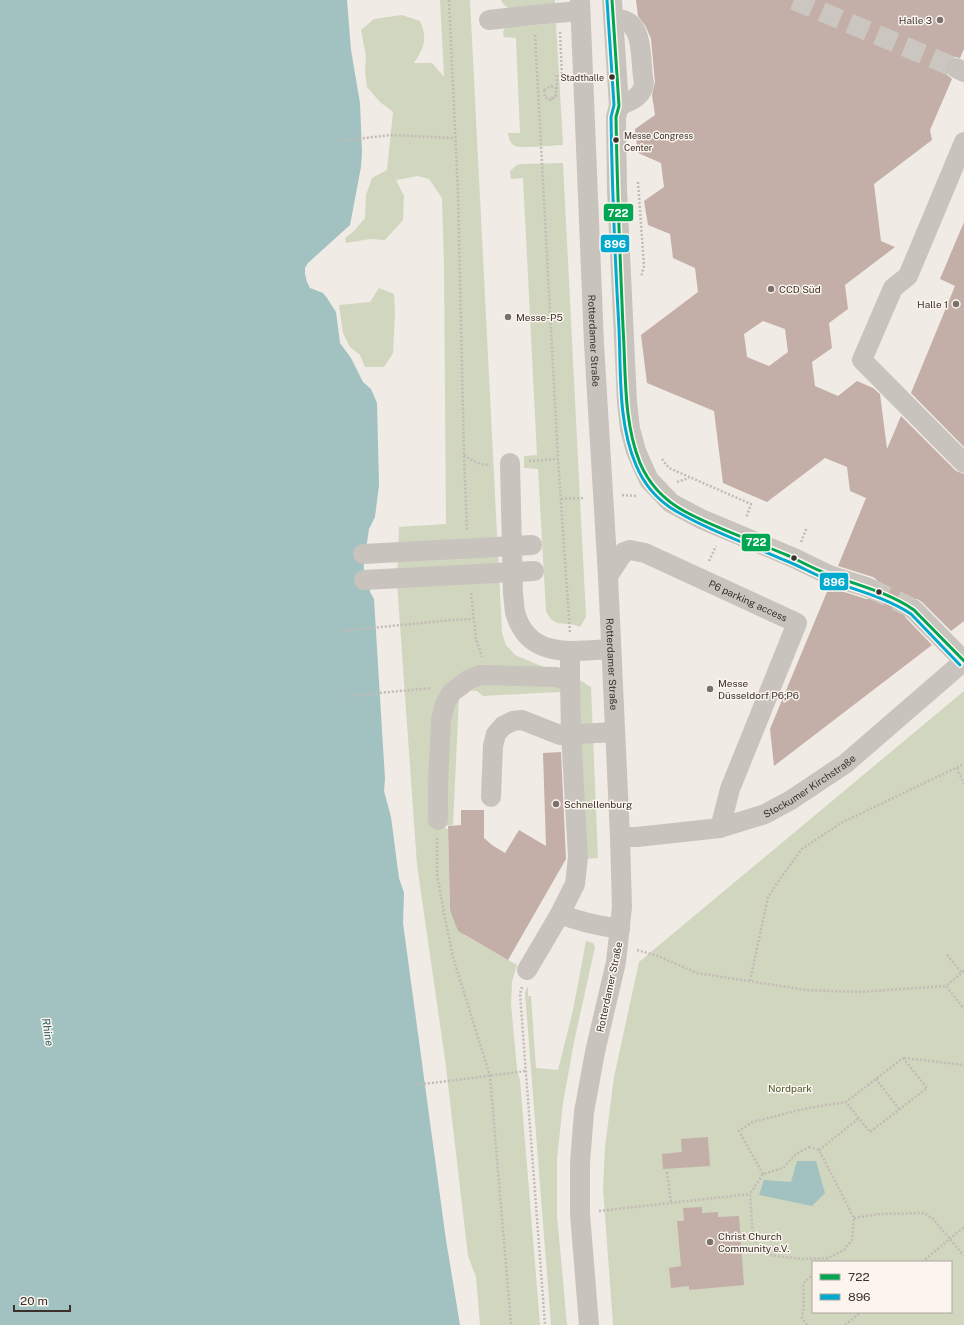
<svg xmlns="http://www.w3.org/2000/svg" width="964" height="1325" viewBox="0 0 964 1325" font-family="'Public Sans',sans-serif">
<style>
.green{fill:#d1d6bf;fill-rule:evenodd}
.water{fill:#a1c2c1}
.building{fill:#c3afa7;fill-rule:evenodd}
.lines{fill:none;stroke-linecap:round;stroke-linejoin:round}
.minor-tunnel{stroke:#ccc6c0;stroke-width:20;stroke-dasharray:20 10;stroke-linecap:butt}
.path{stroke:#c2bbb6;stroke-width:2.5;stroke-dasharray:2 2;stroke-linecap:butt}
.minor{stroke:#c9c3be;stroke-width:20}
.path-bridge{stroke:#c2bbb6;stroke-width:2.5;stroke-dasharray:2 2;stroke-linecap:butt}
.bus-1-casing{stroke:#fbf5ee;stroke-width:6}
.bus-2-casing{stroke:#fbf5ee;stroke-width:6}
.bus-1{stroke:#00a651;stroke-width:3}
.bus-2{stroke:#00a9ce;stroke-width:3}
.poi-dot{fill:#7a716c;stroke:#fbf5ee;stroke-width:1.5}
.bus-dot{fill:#3b302b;stroke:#fbf5ee;stroke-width:1.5}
.labels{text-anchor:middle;stroke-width:3;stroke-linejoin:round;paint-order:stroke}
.bus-label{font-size:9px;fill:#3b302b;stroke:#fbf5ee;text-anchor:end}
.poi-label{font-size:10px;fill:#3b302b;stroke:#fbf5ee;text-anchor:start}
.street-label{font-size:10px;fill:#3b302b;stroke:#fbf5ee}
.park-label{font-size:10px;fill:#4a5a2e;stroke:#fbf5ee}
.water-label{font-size:11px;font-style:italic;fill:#1f5a5e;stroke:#fbf5ee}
.line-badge{stroke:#fbf5ee;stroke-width:1.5}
.badge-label{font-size:11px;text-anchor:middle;font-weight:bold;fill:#fff}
</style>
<rect width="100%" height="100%" fill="#f0ebe5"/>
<g class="green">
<path d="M440,0H470L502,633L506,645L515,655L563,675L560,692L483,696L477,691L469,690L459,697L453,825L445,826L446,829H448L450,910L464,935L517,965L512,982L511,1004L517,1069L520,1080L540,1325H480L476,1277L468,1256L445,1059L417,865L397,582L399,527L446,524L444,266L442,198L429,179L418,176L396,180L404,196L403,220L385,240L370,239L346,243L345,238L354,231L365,218L366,195L372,178L387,170L393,112L380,102L367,87L365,72L366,56L361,30L374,19L402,15L420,21C428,39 424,47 414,63H432L444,77Z"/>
<path d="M501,0H555V6L510,9L503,4Z"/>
<path d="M556,23L563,145C553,145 522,149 515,146C510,143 509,139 508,133H520L516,38L504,37L503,32L505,28Z"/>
<path d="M563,163L586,617L580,627C566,620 554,630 546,611L538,469L524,468V456L537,455L523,178L511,179L510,171L517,165L521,164Z"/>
<path d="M379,288L394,294L395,313L393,353L384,367H365L360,355L350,347L343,333L339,305L370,302Z"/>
<path d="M576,678L591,687L598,858L582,859Z"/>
<path d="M964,691V1325H613L603,1188L605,1147L614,1077L639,962ZM813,1262H951V1312H813Z"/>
<path d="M586,941L593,943L595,947L574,1042L563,1103L557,1159V1215L567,1325H551L525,993L528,986V996H531L536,1068L558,1070L573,1010Z"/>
</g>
<g class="water">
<path d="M0,0H347L351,50L360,103L362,152L361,167L350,225L308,263L305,268V274L307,282L310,288L323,293L327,298L336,312L340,343L351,358L363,382L371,389L377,403L379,485L375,517L369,529L366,549L363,554L365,585L369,586L370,592L374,599L385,779L384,791L391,817L399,878L404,893L403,923L446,1240L460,1325H0Z"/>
<path d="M797,1161H816L825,1193L812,1206L759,1195L764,1180L791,1182Z"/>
</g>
<g class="building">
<path d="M636,0H964V49L960,58L955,57L950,58L946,63L945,69L946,74L952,79L930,130L932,140L874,184L881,241L895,247L845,285L848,309L829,323L832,348L812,362L815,386L838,396L857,381L873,388L880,394L887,449L901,416L956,471L964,474V621L951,631L922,602L917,599H911L906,602L903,607V613L906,618L932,645L774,766L770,729L829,587L866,599H872L877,596L880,592V585L877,580L873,577L838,566L866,498L850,491L847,467L825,458L767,502L723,483L714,411L647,383L641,335L698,292L695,268L673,258L670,234L648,225L644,201L664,187L661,163L638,153L635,129L655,115L652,95L655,82L651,39L646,27L638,16ZM763,321L785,329L788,352L769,366L747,357L744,334Z"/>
<path d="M964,222V447L911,393L955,286L940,279Z"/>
<path d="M561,752L566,859L508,960L458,931L450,910L448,826L461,825V810H484V838L492,845L505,853L519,830L546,846L543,753Z"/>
<path d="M708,1137L710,1166L663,1169L662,1154L682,1152L681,1139Z"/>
<path d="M702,1207V1213L718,1212V1217L739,1216L744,1285L689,1290V1286L671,1288L669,1268L681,1266L677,1221H684L683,1208Z"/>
</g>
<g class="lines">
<g class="minor-tunnel">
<path d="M794,0L956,68"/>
<path d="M869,588L908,606L914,610"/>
</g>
<g class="path">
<path d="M449,0L458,193L464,455L467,530"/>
<path d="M560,32L562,77"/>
<path d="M535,35L558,459L570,633"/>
<path d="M557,75V90"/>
<path d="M544,90L551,86L556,88V95L549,100"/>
<path d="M339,141L391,135L455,138"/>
<path d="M638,182L644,266L641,277"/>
<path d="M464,455C472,461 480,465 490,465"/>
<path d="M662,459L669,468L751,504L746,518"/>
<path d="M529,461L558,459"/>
<path d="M677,482L689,478"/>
<path d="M622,495L637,496"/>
<path d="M561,499L585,498"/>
<path d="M801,542L807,527"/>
<path d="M709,561L716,546"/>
<path d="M471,593L476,639L482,657"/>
<path d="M341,631L451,620L473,619"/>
<path d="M348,696L431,688"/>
<path d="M957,768L964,784"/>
<path d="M437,838V874L445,918L453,957L490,1076L511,1325"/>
<path d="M637,950L658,956L697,973L806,990L858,992L946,986"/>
<path d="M947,955L962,973"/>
<path d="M964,971L946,986L964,1009"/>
<path d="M750,981L768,897L782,876L802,849L841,823L964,764"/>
<path d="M522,987L520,994L545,1325"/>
<path d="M903,1058L927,1088L870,1132L846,1102Z"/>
<path d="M904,1058L964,1065"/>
<path d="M876,1079L899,1109"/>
<path d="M416,1085L526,1071"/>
<path d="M809,1147L819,1150L854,1218L852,1240L844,1250L828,1258L802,1259L769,1255L753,1239L750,1194L763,1174L783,1168L796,1154Z"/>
<path d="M819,1150L859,1118"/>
<path d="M667,1172L671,1203"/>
<path d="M763,1174L739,1131L752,1122L808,1108L846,1102"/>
<path d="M599,1211L750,1194"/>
<path d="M854,1218L880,1214L924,1213L933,1219L964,1256"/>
<path d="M824,1262L828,1258"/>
<path d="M922,1262L964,1227"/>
<path d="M807,1325L802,1318L804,1304L803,1284L813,1274"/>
<path d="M845,1325L861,1312"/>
</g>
<g class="minor">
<path id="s1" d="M580,0L594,344L608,576L620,837L622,907L616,962L595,1052L584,1112L580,1163V1214L589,1325"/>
<path d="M612,0L619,106L616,117L617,190L627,402L630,429L636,451L642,465L649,480L671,503L701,519L794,558L829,575L869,588"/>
<path d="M614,19C647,18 639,61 644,83C643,97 630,101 619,106"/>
<path d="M489,20L534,15L580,11"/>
<path d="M956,68L964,72"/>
<path d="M964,142L908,276L893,288L862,360L964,463"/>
<path d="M510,463L513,594C514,600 514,606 515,612C528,660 573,651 611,649"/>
<path d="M363,554L532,545"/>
<path id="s2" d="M608,576L624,552L630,550L645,553L797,623L730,789L720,828"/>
<path d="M364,580L534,571"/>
<path d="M914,610L964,661"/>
<path d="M491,797L493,746L496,734L503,726L513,721L522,720L560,735L614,732"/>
<path d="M438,820V784L441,720L445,704L451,693L468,680L480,675L556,677L570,681"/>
<path id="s3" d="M620,837H637L720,828L765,814L791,800L845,764L964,661"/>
<path d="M560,914C580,922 599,926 620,929"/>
<path d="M527,970L560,914L575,884L578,857L571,734L570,681V651"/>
</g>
<path class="path-bridge" d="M544,90L545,97L551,100L557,96"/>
<defs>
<path id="bus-1" d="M612,0L619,106L616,117C617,187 620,257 623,327C626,372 623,421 640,463C649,484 664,500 684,511C717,529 754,541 789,556C802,562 814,569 828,574C857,585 888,592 914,610L964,661"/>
<path id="bus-2" d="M607,0L614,105L611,117C612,188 615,258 619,329C621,373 618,423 636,465C645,487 661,504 683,515C715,533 751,545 784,560C798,565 811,573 824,578C853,590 884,596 911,614L960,665"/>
</defs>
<use href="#bus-1" class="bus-1-casing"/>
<use href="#bus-2" class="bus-2-casing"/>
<use href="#bus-1" class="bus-1"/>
<use href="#bus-2" class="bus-2"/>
</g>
<g class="poi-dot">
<circle cx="940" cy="20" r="4"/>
<circle cx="771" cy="289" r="4"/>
<circle cx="956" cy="304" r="4"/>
<circle cx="508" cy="317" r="4"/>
<circle cx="710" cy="689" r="4"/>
<circle cx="556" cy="804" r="4"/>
<circle cx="710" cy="1242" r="4"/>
</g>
<g class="bus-dot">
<circle cx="612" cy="77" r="3.5"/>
<circle cx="616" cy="140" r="3.5"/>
<circle cx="794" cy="558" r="3.5"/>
<circle cx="879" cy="592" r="3.5"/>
</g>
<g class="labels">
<g class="bus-label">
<text x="604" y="81">Stadthalle</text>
<text x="624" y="139" text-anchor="start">Messe Congress<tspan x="624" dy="12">Center</tspan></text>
</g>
<g class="poi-label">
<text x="932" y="24" text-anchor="end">Halle 3</text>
<text x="779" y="293">CCD Süd</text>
<text x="948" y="308" text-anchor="end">Halle 1</text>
<text x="516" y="321">Messe-P5</text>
<text x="718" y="687">Messe<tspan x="718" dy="12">Düsseldorf P6;P6</tspan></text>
<text x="564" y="808">Schnellenburg</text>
<text x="718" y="1240">Christ Church<tspan x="718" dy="12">Community e.V.</tspan></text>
</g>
<g class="street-label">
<text dy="4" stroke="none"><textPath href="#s1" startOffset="341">Rotterdamer Straße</textPath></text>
<text dy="4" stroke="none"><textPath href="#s2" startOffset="164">P6 parking access</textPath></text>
<text dy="4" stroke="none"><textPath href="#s1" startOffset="665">Rotterdamer Straße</textPath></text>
<text dy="4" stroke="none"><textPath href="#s3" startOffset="200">Stockumer Kirchstraße</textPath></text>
<text transform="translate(609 987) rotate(-78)" y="4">Rotterdamer Straße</text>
</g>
<g class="park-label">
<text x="790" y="1092">Nordpark</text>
</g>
<g class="water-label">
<text transform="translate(48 1032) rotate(81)" y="4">Rhine</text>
</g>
</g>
<g class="line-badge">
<rect x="603" y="203" width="31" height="19" rx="4" fill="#00a651"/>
<rect x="600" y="234" width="30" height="19" rx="4" fill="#00a9ce"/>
<rect x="741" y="533" width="30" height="19" rx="4" fill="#00a651"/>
<rect x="819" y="572" width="30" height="19" rx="4" fill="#00a9ce"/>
</g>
<g class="badge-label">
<text x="618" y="217">722</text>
<text x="615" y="248">896</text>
<text x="756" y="546">722</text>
<text x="834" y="586">896</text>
</g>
<rect x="812" y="1261" width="140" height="52" fill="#fbf5ee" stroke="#aea6a0"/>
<rect x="820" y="1274" width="20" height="6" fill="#00a651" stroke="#aea6a0"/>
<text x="848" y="1281" font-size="12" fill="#3b302b">722</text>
<rect x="820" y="1294" width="20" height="6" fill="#00a9ce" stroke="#aea6a0"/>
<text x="848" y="1301" font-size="12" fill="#3b302b">896</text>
<path d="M14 1305v6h56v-6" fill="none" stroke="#3b302b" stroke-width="2"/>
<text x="20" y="1305" font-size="12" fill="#3b302b" stroke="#fbf5ee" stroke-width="3" paint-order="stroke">20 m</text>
</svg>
